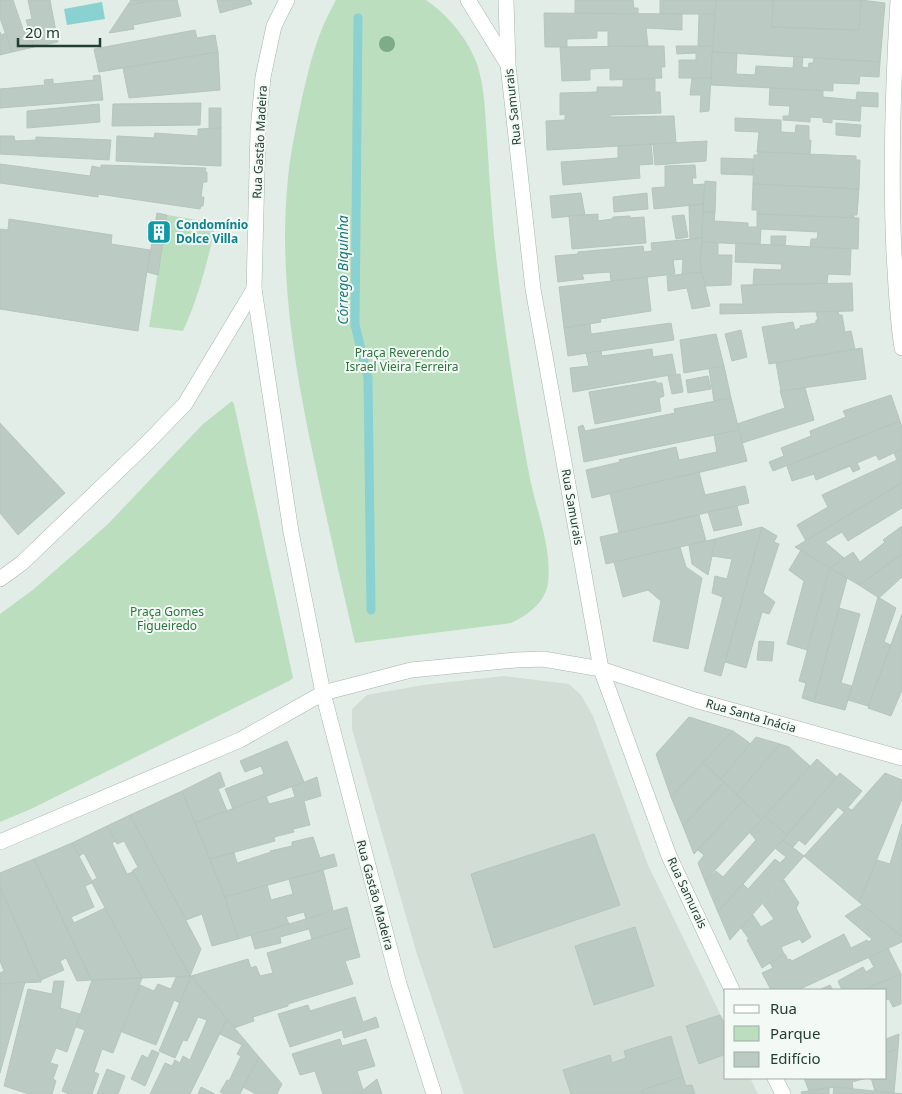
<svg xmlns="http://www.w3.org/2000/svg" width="902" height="1094" viewBox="0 0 902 1094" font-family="'Noto Sans',sans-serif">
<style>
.built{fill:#d1ddd5}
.green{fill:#bbdebf}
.water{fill:#8ad1d2}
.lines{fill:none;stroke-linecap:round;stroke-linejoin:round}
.stream{stroke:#8ad1d2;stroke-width:9}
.building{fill:#bbcac2;stroke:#b5c6bc}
.street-casing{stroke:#a5b5ad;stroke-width:16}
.secondary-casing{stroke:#a1b8ad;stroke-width:16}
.street{stroke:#fff;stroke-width:15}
.secondary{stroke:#fff;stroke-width:15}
.tree{fill:#7eab8a}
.labels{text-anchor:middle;stroke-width:4;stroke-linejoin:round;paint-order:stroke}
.street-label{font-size:12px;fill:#223e32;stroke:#f3f9f5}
.culture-label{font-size:12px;font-weight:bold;fill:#0d838f;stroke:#f3f9f5;text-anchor:start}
.park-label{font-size:12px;fill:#2c753d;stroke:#f3f9f5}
.water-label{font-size:14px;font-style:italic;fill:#1c797b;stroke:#f3f9f5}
</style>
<rect width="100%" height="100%" fill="#e3ede7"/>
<path class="built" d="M504,676L569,684L581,695L593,716L648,865L726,1026V1078H750L758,1094H464L416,951L352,729V709L367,695L423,685Z"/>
<g class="green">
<path d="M336,0H426C448,15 468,39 477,64C485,88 485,113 487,139C489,171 491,204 494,236C502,318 515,399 530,479C537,512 552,548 548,583C545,603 528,615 511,623L355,643C342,586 329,530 317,473C297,380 279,284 287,189C289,160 295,131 301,103C309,66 317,33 336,0Z"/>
<path d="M167,215L216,223C208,260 199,296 183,331L149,327Z"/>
<path d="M232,401L234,404L293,678L289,681L31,809L0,822V614L34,589L108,524L203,424Z"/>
</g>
<path class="water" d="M102,2L105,19L67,25L64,9Z"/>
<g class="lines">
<path class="stream" d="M358,18L355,325L368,378L371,610"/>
</g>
<g class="building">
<path d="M0,0H13L24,32L29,31L34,47L12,52L0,18Z"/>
<path d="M28,0H50L58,42L34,47L26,20L32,19Z"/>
<path d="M131,0H154L127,6Z"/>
<path d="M154,0H177L181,16L133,25L134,29L109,33L127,6Z"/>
<path d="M217,0H250L252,4L220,13Z"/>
<path d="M575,0H633L634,8H638V14H575Z"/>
<path d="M660,0H716L715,14H660Z"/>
<path d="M716,0H773L772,27L859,30L861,0L885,3L880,62L712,52Z"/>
<path d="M773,0H861L859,30L772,27Z"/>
<path d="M544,13L682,14V30L646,28L648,46L608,47V31H597V38L567,39V47H545Z"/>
<path d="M699,14H715L713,46H698Z"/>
<path d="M195,30L197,38L215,35L218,52L99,72L94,49Z"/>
<path d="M0,32L1,35L6,33L12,52L0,55Z"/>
<path d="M648,46H664L665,67H661L662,78L610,80V68L590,69V80L562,81L560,47Z"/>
<path d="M676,46H713L711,78H679V60H696V53L677,54Z"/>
<path d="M218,52L220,90L129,98L123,68Z"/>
<path d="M712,52L737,53L736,74L755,75L756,66L793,68L794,56L803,57L802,67L808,68L809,63H813L814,58L880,62L879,77L860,76L859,84L833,83V91L711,85Z"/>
<path d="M100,75L103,100L0,108V89L45,85L44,80L53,79V84L94,80L93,76Z"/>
<path d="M692,78H711L709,111L700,112L701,95H690Z"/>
<path d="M623,79H655V92H660L661,113L610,115V117L674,116L676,143L547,150L546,121L565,120V114L560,115V93L597,92V87H623Z"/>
<path d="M770,88L823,91V97L856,100L857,92L878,93V107L861,106L860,121L832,119V123L823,122V118L810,117V122L783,120V116H789L790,106L769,105Z"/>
<path d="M201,103L200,125L112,126L113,104Z"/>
<path d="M99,104L100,122L27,128V111Z"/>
<path d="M209,108H221V128L209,129Z"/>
<path d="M735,118L781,120V132L795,133L796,125L809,126V141L811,140L810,154L757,152L759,132L735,131Z"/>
<path d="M836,123L861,125L860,137L836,135Z"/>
<path d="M221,128V166L116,161L117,136L154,138L155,133L198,136V129Z"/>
<path d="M0,136H14L15,141L36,140V137L111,140L109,160L0,154Z"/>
<path d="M707,141L706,161L655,165L653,144Z"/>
<path d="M651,144L653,164L639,165L640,178L563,185L561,162L618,158V146Z"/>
<path d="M758,152L856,156V160H860L859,189L753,184L754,155H758Z"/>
<path d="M721,158L753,159V175L721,174Z"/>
<path d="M0,164L90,176L92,166L101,168V165L206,168L205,172H207V182H203L201,197H204L203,206H201L200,209L98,194V197L0,183Z"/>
<path d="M695,165L696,178H692L693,185L705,184L703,204L654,209L652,188L665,187V166Z"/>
<path d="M705,181L716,182L715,212H703Z"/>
<path d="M753,184L859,189L857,215H854V218L757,214V210H752Z"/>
<path d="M581,193L585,215L552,218L550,196Z"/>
<path d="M647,193L648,209L614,212L613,197Z"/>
<path d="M703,204L702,238L690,239L689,206Z"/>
<path d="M703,212H715L714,221L748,223V227H757V214L859,218L858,249L810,247L811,239H817L818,232L761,229L760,245L702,242Z"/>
<path d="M157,213L167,215L158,275L147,272Z"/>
<path d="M598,214V221L612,219L613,217L630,216V218L644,217L646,243L572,249L569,216Z"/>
<path d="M684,215L688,237L676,239L672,216Z"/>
<path d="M9,219L112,235L111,244L150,250L138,331L0,309V229L8,230Z"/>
<path d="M771,236H786L785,246L771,245Z"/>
<path d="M702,238L700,265L702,272L682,274L683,259L673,260L675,274L611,281L610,272L582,274L584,279L558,282L555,256L578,254V252L643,246L644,252L652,251L651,243Z"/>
<path d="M702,242L718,243V255H732L731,285L705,286L700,265Z"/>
<path d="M736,243L851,249L850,275L828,274L827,283L753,285L754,269L781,270L782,264L735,262Z"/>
<path d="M702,272L710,306L692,309L687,288L668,291L667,276Z"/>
<path d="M647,277L651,311L600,319L601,322L564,328L559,287Z"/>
<path d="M852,283L853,311L720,314V304H743L741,285Z"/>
<path d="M838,311L839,315H842L845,332L851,331L855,349L769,364L762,327L793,322L795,330L800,328V326L816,323V320H818L816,312Z"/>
<path d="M671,323L674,340L568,356L564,328L590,324L591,334Z"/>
<path d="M741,330L747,357L732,361L725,334Z"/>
<path d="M716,334L724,366L684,373L680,340Z"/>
<path d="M862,348L866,379L781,391L776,363Z"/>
<path d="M652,349L653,357L672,354L676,374L573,392L570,368L589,366L586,353L601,351L602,356Z"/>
<path d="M724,366L731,398L714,401L709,369Z"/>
<path d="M680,374L683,392L672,394L668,376Z"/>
<path d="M708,376L711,389L688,393L686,380Z"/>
<path d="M656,381V383H662L664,396L659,398L661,411L595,424L589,392Z"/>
<path d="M805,388L814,420L742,443L737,424L785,408L780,391Z"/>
<path d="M891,395L900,421L773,471L769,462L784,456L781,448L811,436L810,431L846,417L843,411Z"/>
<path d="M731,398L739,430L584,462L578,427L583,425L585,431L675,413L674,409Z"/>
<path d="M900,421L902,427V449L879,460L876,455L857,463L860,469L853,472L850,466L816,480L814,474L792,481L787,466Z"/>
<path d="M0,423L65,493L18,535L0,513Z"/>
<path d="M739,430L747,461L592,498L586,470L620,462L619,460L676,447L679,460L717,452L714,435Z"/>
<path d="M902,449V483L806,541L797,525L828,507L822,495L897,460L894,453Z"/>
<path d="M699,472L705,495L745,486L749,503L619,533L610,493Z"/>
<path d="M902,483V508L848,541L842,532L825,542L844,558L830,568L795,547Z"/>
<path d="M737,506L742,525L714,531L708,512Z"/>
<path d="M699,515L706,541L606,564L600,537Z"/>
<path d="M902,526V554L859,585L830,568L853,552L860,562L885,542L883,540Z"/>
<path d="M762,527L777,536L774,542L779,544L763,593L775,602L769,614L762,612L746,668L725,662Z"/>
<path d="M762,527L721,676L704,671L723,597L712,593L715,576L727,579L732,559L712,556L715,539Z"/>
<path d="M715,539L712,556L708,575L692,564L689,545Z"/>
<path d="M680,547L686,567L702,578L688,649L653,641L661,601L648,590L623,597L614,562Z"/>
<path d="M801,550L829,568L807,650L787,644L804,581L789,570Z"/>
<path d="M902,554V577L879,598L859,585Z"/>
<path d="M830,568L847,578L814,702L802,698L806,683L799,681Z"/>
<path d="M878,597L896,608L884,642L891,645L868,706L848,700Z"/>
<path d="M839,608L860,614L841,683L852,686L845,710L814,702Z"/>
<path d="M902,614V690L891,716L868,708Z"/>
<path d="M759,641L774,642L772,661L757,660Z"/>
<path d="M689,717L733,731L671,797L656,754Z"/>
<path d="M733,731L751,744L721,779L703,763Z"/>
<path d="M756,737L780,744L737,794L721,779Z"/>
<path d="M287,741L304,782L233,809L225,789L264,774L261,766L245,772L240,761Z"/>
<path d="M780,744L789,747L810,766L762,819L737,794Z"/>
<path d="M817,759L837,777L787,835L765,816Z"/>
<path d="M703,763L724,782L683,826L671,797Z"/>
<path d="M220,772L225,786L218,789L227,811L195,823L182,791Z"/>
<path d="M840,773L862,791L844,812L838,807L805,845L799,840L793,847L783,840Z"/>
<path d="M885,773L902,780V799L859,902L804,856L848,808L852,810Z"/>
<path d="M317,777L321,796L304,801L310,825L293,829L294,832L274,837L275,841L210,859L195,823L266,796L269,804L295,797L292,787Z"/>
<path d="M724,782L743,801L694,854L683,826Z"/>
<path d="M182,791L225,897L238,939L212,946L202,914L186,920L130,815Z"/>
<path d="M743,801L762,819L705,881L698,863L704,855L698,850Z"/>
<path d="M130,815L201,949L190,976L132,871L138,867L124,841L117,844L107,826Z"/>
<path d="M765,816L787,835L718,912L705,881L716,871L723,877L756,840L750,833Z"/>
<path d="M902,824V937L859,902L877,860L890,864Z"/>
<path d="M107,826L116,841L112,843L127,874L133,872L190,976L142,978L92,883V881L97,878L84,853L79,856L72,843Z"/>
<path d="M594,834L620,905L494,948L471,874Z"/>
<path d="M313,837L320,858L334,854L337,866L225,897L210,859L234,853L237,863L271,852L270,851L292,846V842Z"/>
<path d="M783,840L804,856L730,940L718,912L743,884L748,889L775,859L780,863L786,857L775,848Z"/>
<path d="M72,843L92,881V883L85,886L94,907L71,917L74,923L105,908L142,978L91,980L34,859Z"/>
<path d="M34,859L91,980L77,981L66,958L60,961L64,970L41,980L0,887V873Z"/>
<path d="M323,870L333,910L306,919L304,912L286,917L289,924L238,939L225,897L267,885L271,900L293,894L289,879Z"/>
<path d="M784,880L799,903L796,908L811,937L802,943L800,939L781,947L784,954L762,968L747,940L749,939L741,928L753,915L761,927L774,919L763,904Z"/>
<path d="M0,887L41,980V982L0,984V973L4,971L0,961Z"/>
<path d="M862,905L902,937V942L798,990H771L762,973L773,968L770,963L785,954L788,960L790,959L792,961L844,934L851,948L867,940L869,942L872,939L845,916Z"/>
<path d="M347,907L352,927L312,939L309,929L280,937L281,943L255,949L251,935Z"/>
<path d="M352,927L360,957L345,961L353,984L288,1004V1006L253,1017L254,1021L234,1028L191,976L248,959L251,968L256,966L260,976L273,973L267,953Z"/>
<path d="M635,927L654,986L594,1005L575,946Z"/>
<path d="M888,948L901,974L863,990H842L838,981L863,967L866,972L874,967L869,958Z"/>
<path d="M901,974V1004L893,1007L889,999L886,1000V990H863Z"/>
<path d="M191,976L227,1019L190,1094H150L165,1063L172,1066L175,1060L180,1063L183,1056L190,1060L207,1020L198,1017L187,1041L183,1040L175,1058L159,1051Z"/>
<path d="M191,976L180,1003L174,1000L156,1045L122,1032L140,985L154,991L158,984L171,989L176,977Z"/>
<path d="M142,978L113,1053L102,1049L94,1072L99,1074L92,1094H69L62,1091L85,1030L76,1027L92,980Z"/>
<path d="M54,981H64L60,1008L80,1014L67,1052L56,1048L50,1063L58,1065L53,1079L56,1081L52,1094H29L4,1086L28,989L52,994Z"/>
<path d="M25,982L0,1073V984Z"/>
<path d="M830,985L833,990H819Z"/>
<path d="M355,997L363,1022L376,1017L379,1027L344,1038L342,1030L290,1047L278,1014L308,1005L310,1011Z"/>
<path d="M720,1015L726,1026V1054L699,1064L686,1026Z"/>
<path d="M227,1019L259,1057L240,1094H224L220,1092L227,1080L229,1081L241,1056L237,1054L242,1045L220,1034Z"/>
<path d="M899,1034L898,1049L886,1053V1039Z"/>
<path d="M671,1036L683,1077L642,1090L643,1094H571L563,1070L610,1055L612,1063L626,1058L624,1051Z"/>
<path d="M340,1039L342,1046L366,1039L375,1066L357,1071L363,1090L359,1094H323L315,1071L300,1075L292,1054Z"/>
<path d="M898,1049L894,1093L875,1091L871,1078H886V1053Z"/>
<path d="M152,1050L159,1053L145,1086L131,1079L142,1055L148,1058Z"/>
<path d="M259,1057L282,1084L277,1094H256L243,1087Z"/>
<path d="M107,1069L125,1076L118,1094H97Z"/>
<path d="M683,1077L686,1086L692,1085L695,1094H643L642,1090Z"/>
<path d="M804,1078H867L852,1082L853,1089L835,1087L809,1091Z"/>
<path d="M377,1079L382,1094H359L363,1090Z"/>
<path d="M201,1087L215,1094H198Z"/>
<path d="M834,1087L894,1093L902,1094H833Z"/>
<path d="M829,1088V1094H802L801,1092Z"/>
</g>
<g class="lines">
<defs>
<g id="street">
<path d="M898,0C893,84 890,168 894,253C896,285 897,316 902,348"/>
<path d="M0,579L22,563L143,447L185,404L254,289"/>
<path d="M0,842L240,740L323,693L411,670L516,660L543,659L601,669L695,700L902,758"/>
</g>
<g id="secondary">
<path d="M287,0L274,26L263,77L258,131L254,289L291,532L323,693L399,984L434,1094"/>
<path d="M468,0L507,63"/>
<path d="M506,0L508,65L533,289L601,669L669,856L732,990"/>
<path d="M775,1078L783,1094"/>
</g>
</defs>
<use href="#street" class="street-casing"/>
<use href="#secondary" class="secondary-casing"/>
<use href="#street" class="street"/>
<use href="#secondary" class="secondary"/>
</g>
<circle class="tree" cx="387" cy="44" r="8"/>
<defs>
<symbol id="building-square" viewBox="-11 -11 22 22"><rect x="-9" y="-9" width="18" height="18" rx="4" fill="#0f9aa8" stroke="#f3f9f5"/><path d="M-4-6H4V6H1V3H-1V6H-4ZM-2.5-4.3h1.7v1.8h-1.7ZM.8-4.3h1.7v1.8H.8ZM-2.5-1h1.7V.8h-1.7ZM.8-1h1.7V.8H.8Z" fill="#fff"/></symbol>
</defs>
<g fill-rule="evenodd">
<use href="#building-square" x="145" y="218" width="28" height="28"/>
</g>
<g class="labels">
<g class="street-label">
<text transform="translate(513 107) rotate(-96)" y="4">Rua Samurais</text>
<text transform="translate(260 142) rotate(-87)" y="4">Rua Gastão Madeira</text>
<text transform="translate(572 507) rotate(80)" y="4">Rua Samurais</text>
<text transform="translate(751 716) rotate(16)" y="4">Rua Santa Inácia</text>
<text transform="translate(687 893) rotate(65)" y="4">Rua Samurais</text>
<text transform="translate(375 895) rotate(75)" y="4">Rua Gastão Madeira</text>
</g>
<g class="culture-label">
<text x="176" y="229">Condomínio<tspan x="176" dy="14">Dolce Villa</tspan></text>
</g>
<g class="park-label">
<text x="402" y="357">Praça Reverendo<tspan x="402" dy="14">Israel Vieira Ferreira</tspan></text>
<text x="167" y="616">Praça Gomes<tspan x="167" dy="14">Figueiredo</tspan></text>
</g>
<g class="water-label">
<text transform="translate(343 270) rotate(-90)" y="5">Córrego Biquinha</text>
</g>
</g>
<rect x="724" y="989" width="162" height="90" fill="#f3f9f5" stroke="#9faea7"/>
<rect x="734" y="1005" width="25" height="8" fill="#ffffff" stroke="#9faea7"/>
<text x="770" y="1014" font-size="15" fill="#223e32">Rua</text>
<rect x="734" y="1026" width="25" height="15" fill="#bbdebf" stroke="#9faea7"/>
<text x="770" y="1039" font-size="15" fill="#223e32">Parque</text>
<rect x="734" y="1052" width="25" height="15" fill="#bbcac2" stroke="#9faea7"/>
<text x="770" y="1064" font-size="15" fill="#223e32">Edifício</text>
<path d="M18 38v8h82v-8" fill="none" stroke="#223e32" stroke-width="2.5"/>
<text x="25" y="38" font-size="15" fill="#223e32" stroke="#f3f9f5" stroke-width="4" paint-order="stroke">20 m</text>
</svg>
